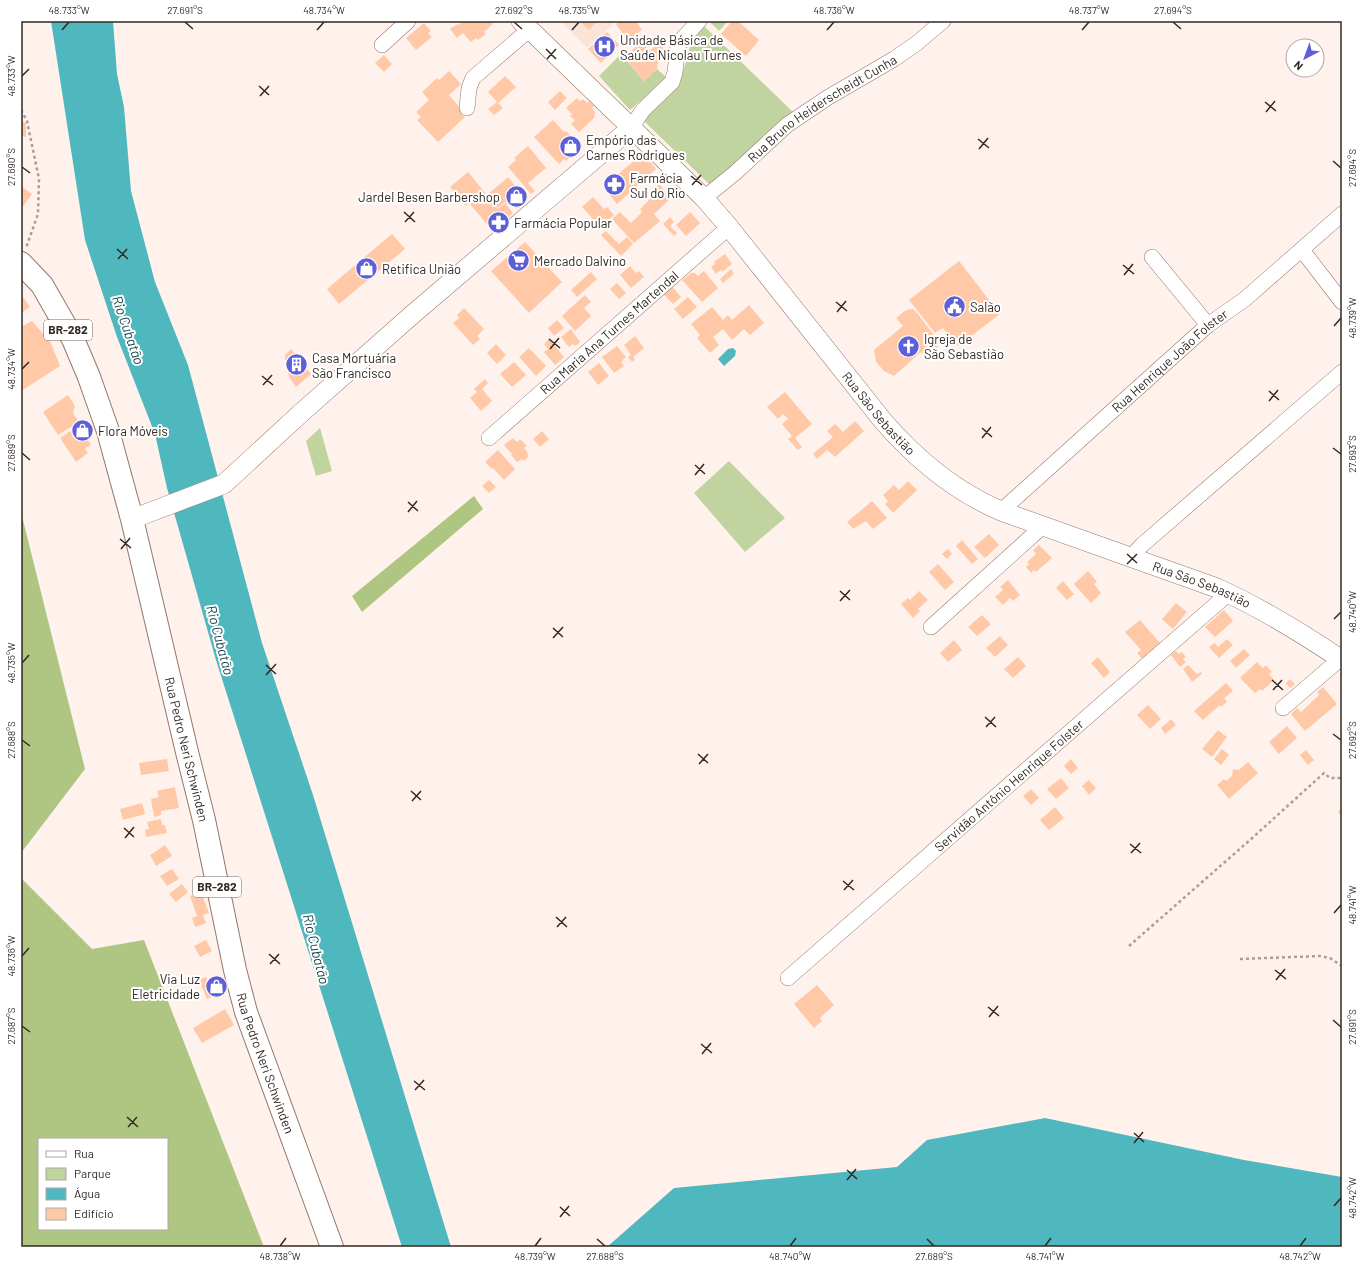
<svg xmlns="http://www.w3.org/2000/svg" width="1363" height="1268" viewBox="0 0 1363 1268" font-family="Barlow,sans-serif">
<style>
.built{fill:#fae3d7}
.green{fill:#c1d49f}
.forest{fill:#aec681;fill-rule:evenodd}
.water{fill:#4fb7be}
.building{fill:#ffc9a7}
.lines{fill:none;stroke-linecap:round;stroke-linejoin:round}
.minor-casing{stroke:#937769;stroke-width:16}
.major-casing{stroke:#937769;stroke-width:20}
.highway-casing{stroke:#937769;stroke-width:24}
.path{stroke:#aa9e98;stroke-width:2.5;stroke-dasharray:3 3;stroke-linecap:butt}
.minor{stroke:#fff;stroke-width:15}
.major{stroke:#fff;stroke-width:19}
.highway{stroke:#fff;stroke-width:22}
.ticks{fill:none;stroke:#332822;stroke-width:1.5}
.labels{text-anchor:middle;stroke-width:4;stroke-linejoin:round;paint-order:stroke}
.shield{fill:#fff;stroke:#706864;stroke-width:1}
.shield-label{font-size:12px;font-weight:bold;fill:#332822}
.poi-label{font-size:13px;fill:#332822;stroke:#fff;text-anchor:start}
.street-label{font-size:13px;fill:#332822;stroke:#fff}
.water-label{font-size:14px;font-style:italic;fill:#174749;stroke:#fff}
.neatline{fill:none;stroke:#332822;stroke-width:1.5}
.ticks-label{font-size:10px;text-anchor:middle;fill:#332822}
</style>
<rect width="100%" height="100%" fill="#fff2ec"/>
<path class="built" d="M560,21H616L587,48Z"/>
<g class="green">
<path d="M713,21H728L719,31L711,23Z"/>
<path d="M704,26L794,113L710,185L646,123L642,117L681,79L691,43Z"/>
<path d="M621,54L644,81L657,69L667,78L630,110L599,76Z"/>
<path d="M320,428L332,471L316,476L306,441Z"/>
<path d="M729,461L785,518L745,552L694,493Z"/>
</g>
<g class="forest">
<path d="M474,496L483,509L362,612L352,596Z"/>
<path d="M21,512L85,769L21,853Z"/>
<path d="M21,878L92,949L144,940L264,1247H21ZM39,1139H167V1229H39Z"/>
</g>
<g class="water">
<path d="M51,21H113L117,74L124,107L131,191L155,282L188,365L262,643L313,795L451,1247H402L216,660L167,488L155,434L117,337L85,240Z"/>
<path d="M733,348L736,351L735,356L724,366L718,359L728,349Z"/>
<path d="M1045,1118L1244,1160L1342,1177V1247H607L674,1188L897,1167L927,1140Z"/>
</g>
<g class="building">
<path d="M464,21H491L493,24L484,32L486,34L478,40L476,38L471,42L463,33L457,38L450,29L457,24L458,25Z"/>
<path d="M580,21H597L589,30Z"/>
<path d="M620,21H636L642,30L628,41L616,24Z"/>
<path d="M732,21H738L759,40L746,56L721,34Z"/>
<path d="M424,23L431,31L428,33L432,37L416,50L406,38Z"/>
<path d="M607,32L619,45L601,63L588,49Z"/>
<path d="M641,41L650,51L658,43L668,52L658,62L657,69L644,81L625,58Z"/>
<path d="M384,55L392,64L384,72L375,63Z"/>
<path d="M449,71L461,84L449,95L462,110L460,112L465,117L438,142L417,120L421,117L416,112L429,100L422,92L437,78L439,80Z"/>
<path d="M505,76L516,87L498,103L503,108L494,115L488,109L497,102L488,92Z"/>
<path d="M560,91L567,98L555,110L548,102Z"/>
<path d="M577,98L580,101L583,99L587,103L589,101L594,106L592,108L595,112L594,118L579,132L571,124L575,120L570,116L572,114L566,108Z"/>
<path d="M21,120L26,123V137L21,136Z"/>
<path d="M553,120L564,132L566,131L570,135L568,137L577,147L572,152L573,154L566,161L564,159L559,164L534,137Z"/>
<path d="M528,146L546,168L528,183L535,191L531,194L508,167L516,160L514,158Z"/>
<path d="M645,155L656,169L617,204L605,189L612,183L610,181L636,159L638,161Z"/>
<path d="M468,172L498,209L505,203L513,213L492,230L469,203L466,206L450,187Z"/>
<path d="M508,177L521,193L508,205L505,202L498,208L487,195Z"/>
<path d="M659,184L671,198L654,214L660,221L634,243L612,219L620,212L631,223L642,212L640,209L654,195L651,191Z"/>
<path d="M21,186L32,194L21,209Z"/>
<path d="M593,197L604,209L607,207L614,215L600,227L582,207Z"/>
<path d="M690,212L700,223L686,236L676,225Z"/>
<path d="M670,217L674,222L670,226L677,233L674,236L663,224Z"/>
<path d="M606,231L619,244L627,237L633,244L621,256L601,235Z"/>
<path d="M392,234L405,249L339,304L327,289Z"/>
<path d="M525,242L562,282L529,313L491,271Z"/>
<path d="M725,254L732,264L722,272L721,270L716,274L711,267L715,264L714,262Z"/>
<path d="M959,261L1000,314L958,346L943,328L935,333L909,300Z"/>
<path d="M630,266L636,273L639,271L644,277L631,288L620,275Z"/>
<path d="M731,269L734,274L723,283L720,279Z"/>
<path d="M704,271L718,288L702,302L682,280L691,273H695L698,276Z"/>
<path d="M591,272L597,279L577,297L571,290Z"/>
<path d="M617,283L626,293L619,299L610,289Z"/>
<path d="M671,285L681,297L673,304L662,293Z"/>
<path d="M21,294L30,307L21,313Z"/>
<path d="M585,295L591,302L584,308L591,316L575,331L562,316Z"/>
<path d="M688,297L697,307L683,319L674,309Z"/>
<path d="M749,305L764,323L750,335L744,329L732,340L723,329L713,337L719,345L710,353L697,338L700,335L691,324L712,307L723,320L728,315L732,320Z"/>
<path d="M464,308L484,329L477,336L480,339L473,345L453,323L459,318L457,315Z"/>
<path d="M913,309L918,314L939,342L937,349L927,358L921,352L894,376L884,371L876,362L874,350L903,326L896,318L906,310Z"/>
<path d="M557,320L564,328L554,336L548,328Z"/>
<path d="M32,321L51,343L60,366L21,391V327Z"/>
<path d="M571,329L580,342L575,346L573,344L569,347L561,337Z"/>
<path d="M635,336L644,348L633,357L635,360L632,362L628,357L631,355L624,345Z"/>
<path d="M549,339L564,357L555,365L544,352L548,349L544,344Z"/>
<path d="M496,344L506,355L497,364L487,353Z"/>
<path d="M617,346L626,357L621,362L624,366L614,373L602,357Z"/>
<path d="M529,348L546,366L536,376L519,357Z"/>
<path d="M291,349L311,374L296,387L289,377L288,372L291,368L285,359V355Z"/>
<path d="M514,362L526,375L512,387L500,374Z"/>
<path d="M599,363L609,376L598,385L588,372Z"/>
<path d="M485,379L488,383L482,389L492,401L481,411L470,398L477,392L474,389Z"/>
<path d="M785,392L812,424L795,438L802,447L798,450L788,439L792,436L782,424L788,419L783,414L778,419L767,407Z"/>
<path d="M68,395L75,406L73,413L79,422L58,435L43,412Z"/>
<path d="M855,421L864,431L835,457L827,450L817,459L813,454L833,437L827,431L835,424L843,432Z"/>
<path d="M81,424L88,436L86,437L91,445L85,448L88,453L76,462L60,438Z"/>
<path d="M542,431L549,439L540,447L533,439Z"/>
<path d="M513,438L517,442L520,439L527,446L524,448L528,453L527,454L529,456L524,461L522,459L517,462L511,455L512,454L504,445Z"/>
<path d="M498,450L515,469L504,480L493,468L492,469L485,462Z"/>
<path d="M489,480L496,487L489,493L482,486Z"/>
<path d="M908,481L917,490L893,513L885,504L888,501L883,495L894,485L899,490Z"/>
<path d="M872,501L887,518L873,529L866,521L853,529L847,522Z"/>
<path d="M989,534L999,545L985,558L974,547Z"/>
<path d="M962,540L978,559L972,564L956,546Z"/>
<path d="M1039,545L1052,558L1036,572L1034,570L1031,573L1026,567L1029,564L1027,562L1036,554L1033,550Z"/>
<path d="M948,549L952,554L947,559L942,554Z"/>
<path d="M938,564L954,582L945,590L929,572Z"/>
<path d="M1088,571L1097,582L1094,584L1101,593L1091,603L1074,584Z"/>
<path d="M1008,580L1020,595L1013,601L1010,598L1003,605L995,597L1003,590L1000,587Z"/>
<path d="M1063,581L1074,594L1067,600L1056,588Z"/>
<path d="M919,591L928,600L918,609L920,611L913,618L901,604L908,598L910,600Z"/>
<path d="M1176,603L1187,612L1173,629L1162,619Z"/>
<path d="M1224,610L1233,621L1215,637L1205,627Z"/>
<path d="M982,615L991,624L977,636L968,627Z"/>
<path d="M1140,620L1161,644L1143,660L1137,653L1141,650L1125,632Z"/>
<path d="M1000,636L1008,645L995,657L986,648Z"/>
<path d="M1227,639L1233,645L1219,658L1209,647L1215,643L1218,647Z"/>
<path d="M954,640L962,650L948,662L940,653Z"/>
<path d="M1244,649L1250,655L1236,668L1230,661Z"/>
<path d="M1176,651L1179,654L1182,652L1186,657L1183,659L1186,662L1180,667L1171,655Z"/>
<path d="M1018,657L1026,666L1013,678L1004,669Z"/>
<path d="M1098,657L1110,672L1104,678L1091,663Z"/>
<path d="M1257,662L1263,668L1266,665L1272,672L1269,674L1274,680L1262,691L1260,689L1255,693L1240,678Z"/>
<path d="M1188,665L1197,674L1201,672L1202,674L1192,682L1183,669Z"/>
<path d="M1290,679L1295,684L1290,688L1286,683Z"/>
<path d="M1226,683L1233,691L1224,698L1227,702L1221,707L1220,705L1203,720L1194,711Z"/>
<path d="M1323,687L1337,704L1305,731L1291,714L1297,708L1301,712L1319,695L1317,692Z"/>
<path d="M1148,705L1161,719L1150,729L1137,715Z"/>
<path d="M1171,719L1176,725L1165,734L1161,728Z"/>
<path d="M1287,726L1297,738L1279,754L1269,742Z"/>
<path d="M1218,730L1227,737L1212,757L1202,749Z"/>
<path d="M1222,749L1229,755L1221,765L1214,759Z"/>
<path d="M1306,750L1314,760L1308,765L1300,755Z"/>
<path d="M167,759L169,771L141,775L139,763Z"/>
<path d="M1071,759L1078,768L1071,774L1064,766Z"/>
<path d="M1248,762L1258,773L1229,799L1217,785L1224,779L1226,781L1232,776L1233,769L1239,770Z"/>
<path d="M1061,778L1069,788L1056,799L1047,789Z"/>
<path d="M1089,780L1096,788L1089,795L1082,786Z"/>
<path d="M175,787L179,808L161,811V815L154,817L151,799L159,797L157,791Z"/>
<path d="M1031,789L1039,798L1031,805L1023,796Z"/>
<path d="M142,803L145,814L123,820L120,809Z"/>
<path d="M1055,807L1064,818L1049,830L1040,820Z"/>
<path d="M1342,808V817L1338,812Z"/>
<path d="M161,819L162,825H165L167,833L146,837L145,830L149,829L147,822Z"/>
<path d="M165,845L172,856L156,866L150,855Z"/>
<path d="M172,869L179,879L167,886L160,876Z"/>
<path d="M182,884L188,892L176,902L169,894Z"/>
<path d="M201,892L209,913L203,915L206,923L195,927L192,918L197,916L190,896Z"/>
<path d="M206,940L212,951L200,957L194,946Z"/>
<path d="M206,977L208,982L216,979L222,993L207,999L199,980Z"/>
<path d="M817,985L834,1005L820,1018L822,1021L814,1028L794,1004Z"/>
<path d="M225,1009L234,1025L202,1043L193,1028Z"/>
</g>
<g class="lines">
<defs>
<g id="minor">
<path d="M382,45L408,21"/>
<path d="M467,108L469,88L473,78L530,29"/>
<path d="M631,128L643,110L672,82L675,72L678,46L684,37L699,21"/>
<path id="s1" d="M704,198L735,173L787,125L827,98L894,59L917,43L943,21"/>
<path d="M1302,250L1342,302"/>
<path d="M1152,257L1208,325"/>
<path id="s2" d="M489,438L729,227"/>
<path id="s3" d="M1001,511L1208,325L1245,299L1342,214"/>
<path d="M1131,557L1142,545L1342,372"/>
<path d="M931,627L1043,526"/>
<path d="M1283,708L1340,659"/>
<path id="s4" d="M788,978L1229,593"/>
</g>
<g id="major">
<path id="s5" d="M521,21L704,198L729,227L883,421C916,459 954,491 1001,511L1217,588C1261,608 1302,633 1342,660"/>
<path d="M132,519L224,484L301,413L413,314L631,128"/>
</g>
<g id="highway">
<path id="s6" d="M21,263L42,285L73,339L89,377L108,431L132,519L187,752L204,820L235,970L246,1012L332,1247"/>
</g>
</defs>
<use href="#minor" class="minor-casing"/>
<use href="#major" class="major-casing"/>
<use href="#highway" class="highway-casing"/>
<g class="path">
<path d="M21,110L27,121L39,179L38,214L26,248"/>
<path d="M1129,946L1250,840L1324,773L1330,778H1342"/>
<path d="M1240,959L1320,956L1330,958L1342,966"/>
</g>
<use href="#minor" class="minor"/>
<use href="#major" class="major"/>
<use href="#highway" class="highway"/>
</g>
<path class="ticks" d="M185,22L193,29M514,22L522,29M1173,22L1181,29M62,30L69,22M317,30L324,22M572,30L579,22M827,30L834,22M1082,30L1089,22M546,49L556,59M547,59L556,49M22,76L29,69M259,86L269,95M260,96L269,86M1265,102L1276,111M1266,112L1275,101M978,139L989,148M979,149L988,138M1333,161L1341,168M22,167L30,173M691,176L702,185M692,185L701,175M404,212L415,222M405,222L414,212M117,249L128,259M118,259L127,249M1123,265L1134,274M1124,275L1133,264M836,302L847,311M837,312L846,301M1334,326L1341,318M549,339L560,348M550,349L559,338M22,369L29,362M262,376L273,385M263,385L272,375M1269,391L1279,400M1269,401L1278,390M982,428L992,437M982,438L991,427M1333,448L1341,454M22,453L30,460M695,465L705,474M695,475L704,464M408,502L418,511M408,512L417,501M120,539L131,548M121,549L130,538M1127,554L1137,563M1127,564L1137,554M840,591L850,600M840,601L850,590M1334,619L1341,612M553,628L563,637M553,638L563,627M22,663L29,655M266,665L276,674M266,675L276,664M1272,680L1283,690M1273,690L1282,680M985,717L996,727M986,727L995,717M1333,734L1341,740M22,740L30,746M698,754L708,763M699,764L708,754M411,791L421,800M412,801L421,791M124,828L134,837M125,838L134,827M1130,844L1141,853M1131,853L1140,843M843,881L854,890M844,890L853,880M1334,913L1341,905M556,917L567,927M557,927L566,917M269,954L280,964M22,956L29,948M270,964L279,954M1275,970L1286,979M1276,980L1285,969M988,1007L999,1016M989,1017L998,1006M1333,1020L1341,1027M22,1026L30,1032M701,1044L712,1053M702,1054L711,1043M414,1081L425,1090M415,1090L424,1080M127,1117L138,1127M128,1127L137,1117M1134,1133L1144,1142M1134,1143L1143,1132M847,1170L857,1179M847,1180L856,1169M1334,1206L1341,1198M560,1207L570,1216M560,1217L569,1206M597,1239L605,1246M927,1239L934,1246M280,1246L286,1238M535,1246L541,1238M790,1246L796,1238M1045,1246L1051,1238M1300,1246L1306,1238"/>
<defs>
<symbol id="hospital-disc" viewBox="-11 -11 22 22"><circle r="9.5" fill="#5c5fd7" stroke="#fff"/><path d="M-5-5h3v3.5h4V-5h3V5h-3V1.5h-4V5h-3Z" fill="#fff"/></symbol>
<symbol id="shop-disc" viewBox="-11 -11 22 22"><circle r="9.5" fill="#5c5fd7" stroke="#fff"/><path d="M-5-2.5h2.3a2.7 3.5 0 0 1 5.4 0H5L5.5 6h-11ZM-1.5-2.5h3a1.5 2.3 0 0 0-3 0Z" fill="#fff"/></symbol>
<symbol id="pharmacy-disc" viewBox="-11 -11 22 22"><circle r="9.5" fill="#5c5fd7" stroke="#fff"/><path d="M-2-6h4v4h4v4h-4v4h-4v-4h-4v-4h4Z" fill="#fff"/></symbol>
<symbol id="supermarket-disc" viewBox="-11 -11 22 22"><circle r="9.5" fill="#5c5fd7" stroke="#fff"/><path d="M-6-5.5h2.5l.6 2H6L4.5 2H-2.5L-4.4-4H-6ZM-1.5 3.2a1.3 1.3 0 1 0 .1 0ZM3 3.2a1.3 1.3 0 1 0 .1 0Z" fill="#fff"/></symbol>
<symbol id="civic-disc" viewBox="-11 -11 22 22"><circle r="9.5" fill="#5c5fd7" stroke="#fff"/><path d="M-.6-6.5H3V-4.5H.6V-3L4-1V1h2V6H-6V1h2V-1L-.6-3ZM-1.2 2.5V6h2.4V2.5Z" fill="#fff"/></symbol>
<symbol id="church-disc" viewBox="-11 -11 22 22"><circle r="9.5" fill="#5c5fd7" stroke="#fff"/><path d="M-1.2-6h2.4v3.5h3.3v2.4h-3.3V6h-2.4V-.1h-3.3v-2.4h3.3Z" fill="#fff"/></symbol>
<symbol id="building-disc" viewBox="-11 -11 22 22"><circle r="9.5" fill="#5c5fd7" stroke="#fff"/><path d="M-4-6H4V6H1V3H-1V6H-4ZM-2.5-4.3h1.7v1.8h-1.7ZM.8-4.3h1.7v1.8H.8ZM-2.5-1h1.7V.8h-1.7ZM.8-1h1.7V.8H.8Z" fill="#fff"/></symbol>
</defs>
<g fill-rule="evenodd">
<use href="#hospital-disc" x="592" y="34" width="25" height="25"/>
<use href="#shop-disc" x="558" y="134" width="25" height="25"/>
<use href="#pharmacy-disc" x="602" y="172" width="25" height="25"/>
<use href="#shop-disc" x="504" y="184" width="25" height="25"/>
<use href="#pharmacy-disc" x="486" y="210" width="25" height="25"/>
<use href="#supermarket-disc" x="506" y="248" width="25" height="25"/>
<use href="#shop-disc" x="354" y="256" width="25" height="25"/>
<use href="#civic-disc" x="942" y="294" width="25" height="25"/>
<use href="#church-disc" x="896" y="334" width="25" height="25"/>
<use href="#building-disc" x="284" y="352" width="25" height="25"/>
<use href="#shop-disc" x="70" y="418" width="25" height="25"/>
<use href="#shop-disc" x="204" y="974" width="25" height="25"/>
</g>
<g class="labels">
<g class="shield">
<rect x="44" y="320" width="48" height="20" rx="3"/>
<rect x="193" y="877" width="48" height="20" rx="3"/>
</g>
<g class="shield-label">
<text x="68" y="334">BR-282</text>
<text x="217" y="891">BR-282</text>
</g>
<g class="poi-label">
<text x="620" y="45">Unidade Básica de<tspan x="620" dy="15">Saúde Nicolau Turnes</tspan></text>
<text x="586" y="145">Empório das<tspan x="586" dy="15">Carnes Rodrigues</tspan></text>
<text x="630" y="183">Farmácia<tspan x="630" dy="15">Sul do Rio</tspan></text>
<text x="500" y="202" text-anchor="end">Jardel Besen Barbershop</text>
<text x="514" y="228">Farmácia Popular</text>
<text x="534" y="266">Mercado Dalvino</text>
<text x="382" y="274">Retifica União</text>
<text x="970" y="312">Salão</text>
<text x="924" y="344">Igreja de<tspan x="924" dy="15">São Sebastião</tspan></text>
<text x="312" y="363">Casa Mortuária<tspan x="312" dy="15">São Francisco</tspan></text>
<text x="98" y="436">Flora Móveis</text>
<text x="200" y="984" text-anchor="end">Via Luz<tspan x="200" dy="15">Eletricidade</tspan></text>
</g>
<g class="street-label">
<text dy="5" stroke="none"><textPath href="#s1" startOffset="149">Rua Bruno Heiderscheidt Cunha</textPath></text>
<text dy="5" stroke="none"><textPath href="#s2" startOffset="160">Rua Maria Ana Turnes Martendal</textPath></text>
<text dy="5" stroke="none"><textPath href="#s3" startOffset="226">Rua Henrique João Folster</textPath></text>
<text dy="5" stroke="none"><textPath href="#s5" startOffset="532">Rua São Sebastião</textPath></text>
<text dy="5" stroke="none"><textPath href="#s5" startOffset="904">Rua São Sebastião</textPath></text>
<text dy="5" stroke="none"><textPath href="#s6" startOffset="519">Rua Pedro Neri Schwinden</textPath></text>
<text dy="5" stroke="none"><textPath href="#s4" startOffset="293">Servidão Antônio Henrique Folster</textPath></text>
<text dy="5" stroke="none"><textPath href="#s6" startOffset="843">Rua Pedro Neri Schwinden</textPath></text>
</g>
<g class="water-label">
<text transform="translate(128 330) rotate(71)" y="5">Rio Cubatão</text>
<text transform="translate(220 640) rotate(75)" y="5">Rio Cubatão</text>
<text transform="translate(316 949) rotate(76)" y="5">Rio Cubatão</text>
</g>
</g>
<rect width="1363" height="1268" fill="none" stroke="#ffffff" stroke-width="44"/>
<rect x="38" y="1138" width="130" height="92" fill="#ffffff" stroke="#ada9a7"/>
<rect x="46" y="1151" width="20" height="6" fill="#ffffff" stroke="#ada9a7"/>
<text x="74" y="1158" font-size="12" fill="#332822">Rua</text>
<rect x="46" y="1168" width="20" height="12" fill="#c1d49f" stroke="#ada9a7"/>
<text x="74" y="1178" font-size="12" fill="#332822">Parque</text>
<rect x="46" y="1188" width="20" height="12" fill="#4fb7be" stroke="#ada9a7"/>
<text x="74" y="1198" font-size="12" fill="#332822">Água</text>
<rect x="46" y="1208" width="20" height="12" fill="#ffc9a7" stroke="#ada9a7"/>
<text x="74" y="1218" font-size="12" fill="#332822">Edifício</text>
<g transform="translate(1305 58) rotate(221)"><circle r="19" fill="#ffffff" stroke="#ada9a7"/>
<path d="M0-3L7 15L0 10L-7 15Z" fill="#5c5fd7"/>
<text y="-6" font-size="11" font-weight="bold" text-anchor="middle" fill="#332822">N</text>
</g>
<rect x="22" y="22" width="1319" height="1224" class="neatline"/>
<g class="ticks-label">
<text x="69" y="14">48.733°W</text>
<text x="185" y="14">27.691°S</text>
<text x="324" y="14">48.734°W</text>
<text x="514" y="14">27.692°S</text>
<text x="579" y="14">48.735°W</text>
<text x="834" y="14">48.736°W</text>
<text x="1089" y="14">48.737°W</text>
<text x="1173" y="14">27.694°S</text>
<text transform="translate(11 76) rotate(-90)" y="4">48.733°W</text>
<text transform="translate(11 167) rotate(-90)" y="4">27.690°S</text>
<text transform="translate(1352 168) rotate(-90)" y="4">27.694°S</text>
<text transform="translate(1352 318) rotate(-90)" y="4">48.739°W</text>
<text transform="translate(11 369) rotate(-90)" y="4">48.734°W</text>
<text transform="translate(11 453) rotate(-90)" y="4">27.689°S</text>
<text transform="translate(1352 454) rotate(-90)" y="4">27.693°S</text>
<text transform="translate(1352 612) rotate(-90)" y="4">48.740°W</text>
<text transform="translate(11 663) rotate(-90)" y="4">48.735°W</text>
<text transform="translate(11 740) rotate(-90)" y="4">27.688°S</text>
<text transform="translate(1352 740) rotate(-90)" y="4">27.692°S</text>
<text transform="translate(1352 905) rotate(-90)" y="4">48.741°W</text>
<text transform="translate(11 956) rotate(-90)" y="4">48.736°W</text>
<text transform="translate(11 1026) rotate(-90)" y="4">27.687°S</text>
<text transform="translate(1352 1027) rotate(-90)" y="4">27.691°S</text>
<text transform="translate(1352 1198) rotate(-90)" y="4">48.742°W</text>
<text x="280" y="1260">48.738°W</text>
<text x="535" y="1260">48.739°W</text>
<text x="605" y="1260">27.688°S</text>
<text x="790" y="1260">48.740°W</text>
<text x="934" y="1260">27.689°S</text>
<text x="1045" y="1260">48.741°W</text>
<text x="1300" y="1260">48.742°W</text>
</g>
</svg>
